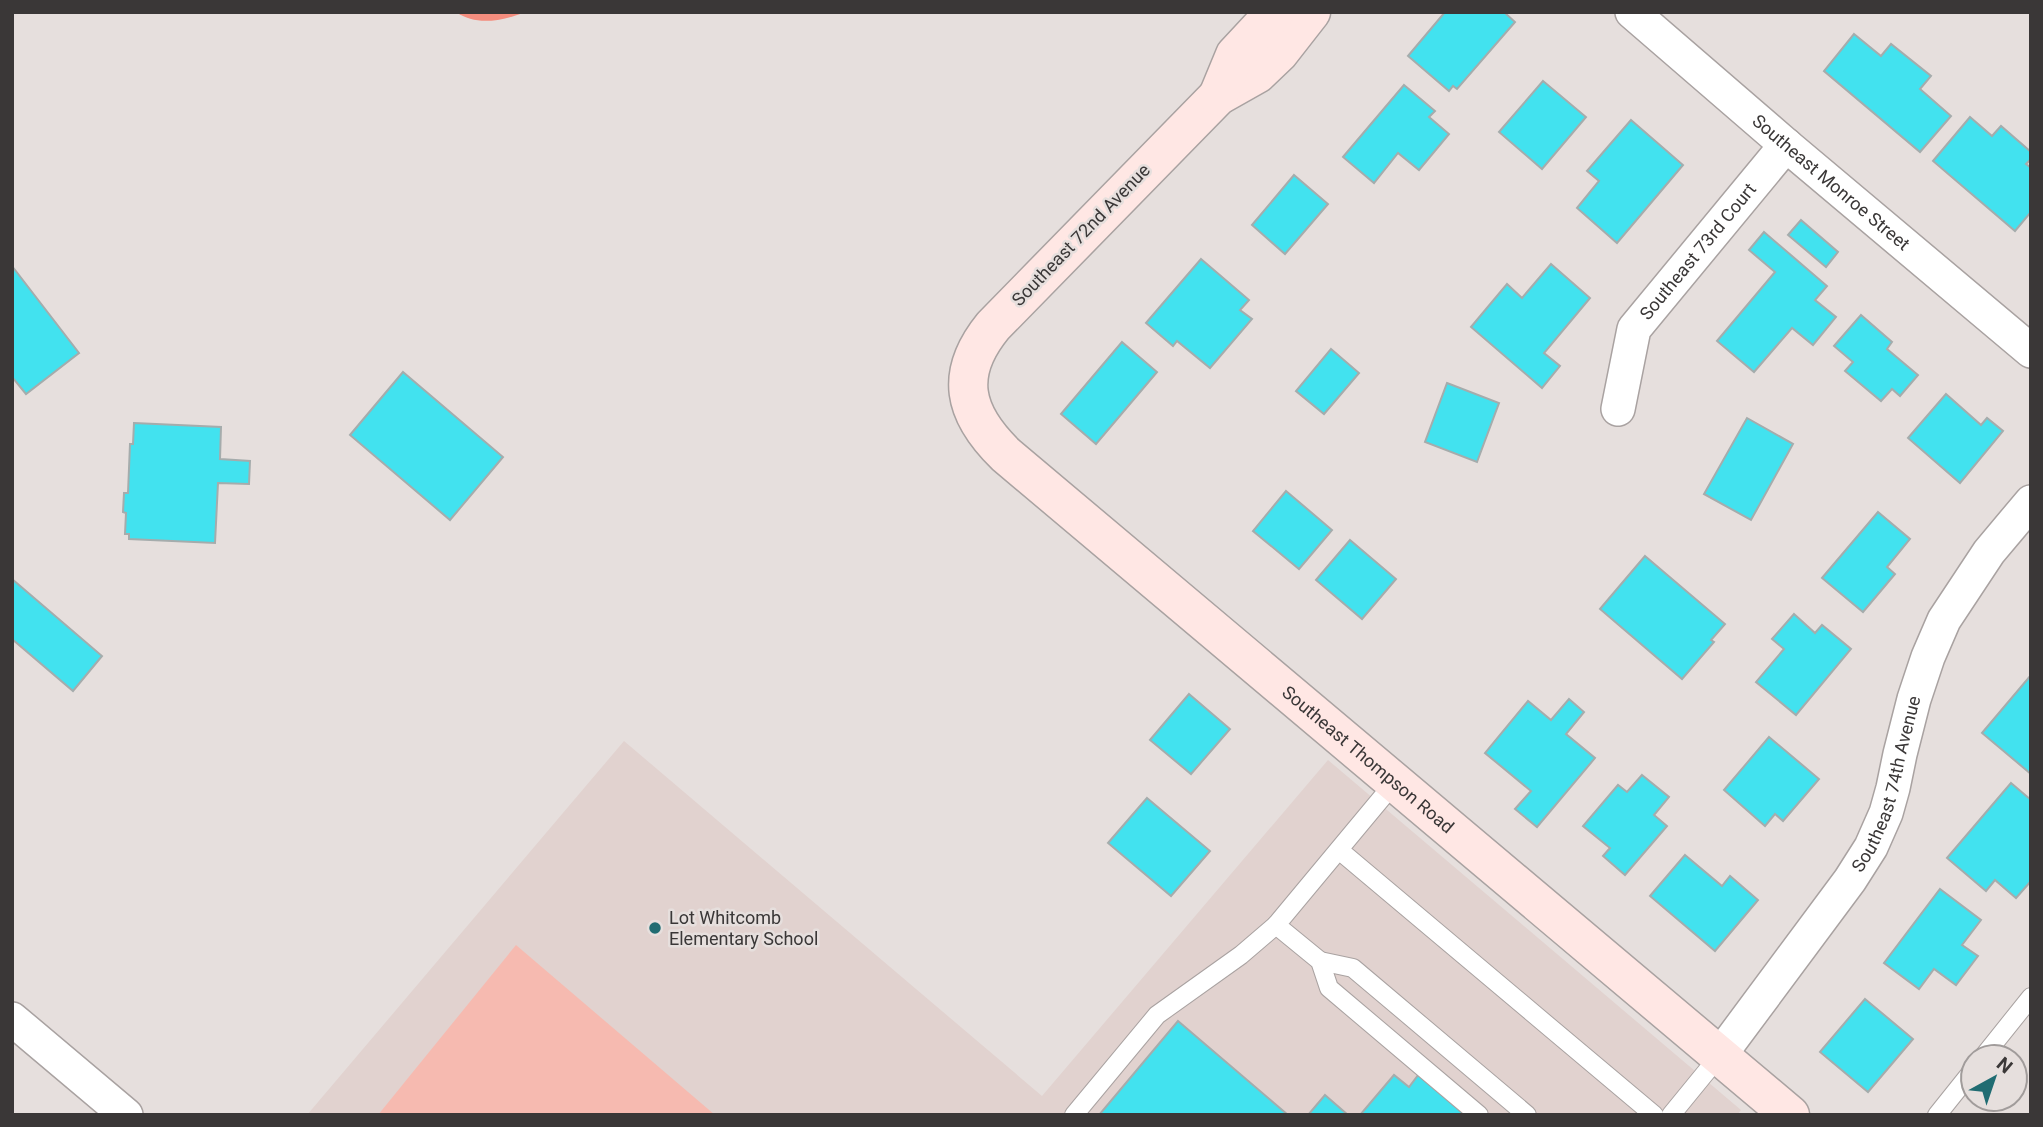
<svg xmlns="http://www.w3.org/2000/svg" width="2043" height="1127" viewBox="0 0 2043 1127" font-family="Roboto,sans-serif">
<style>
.built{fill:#e1d2cf}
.green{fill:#f6bab0}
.water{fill:#f48d7e}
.building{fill:#42e2ef;stroke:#a5acac;stroke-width:2}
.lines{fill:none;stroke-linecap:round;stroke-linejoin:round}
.lane-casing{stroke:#a9a2a1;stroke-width:20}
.street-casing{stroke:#a9a2a1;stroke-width:36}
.secondary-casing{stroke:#a9a2a1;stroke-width:41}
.lane{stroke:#fff;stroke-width:18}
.street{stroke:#fff;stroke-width:33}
.secondary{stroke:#ffe7e4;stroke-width:38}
.poi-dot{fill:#206c72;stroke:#e6dfdd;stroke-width:2.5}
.labels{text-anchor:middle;stroke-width:5;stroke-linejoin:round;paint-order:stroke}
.street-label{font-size:18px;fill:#3a3737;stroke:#e6dfdd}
.poi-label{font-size:18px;fill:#3a3737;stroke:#e6dfdd;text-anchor:start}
</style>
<rect width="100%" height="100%" fill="#e6dfdd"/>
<path class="built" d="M624,741L1042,1096L1328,760L1741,1110L1737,1115H307Z"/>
<path class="green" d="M516,945L715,1115H378Z"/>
<path class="water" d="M456,12H526C504,20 477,27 456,12Z"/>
<g class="building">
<path d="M1445,12H1504L1515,22L1457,89L1453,86L1449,91L1408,56Z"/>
<path d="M1854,34L1881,56L1891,44L1931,76L1920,89L1951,116L1920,152L1824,71Z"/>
<path d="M1543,81L1586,117L1542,169L1499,132Z"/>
<path d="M1404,85L1435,111L1429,117L1449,134L1419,170L1398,153L1374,183L1343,157Z"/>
<path d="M1970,117L1992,136L2001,126L2031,152V159L2026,164L2031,168V212L2015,231L1933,161Z"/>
<path d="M1631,120L1683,165L1617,243L1577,208L1599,181L1587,171Z"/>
<path d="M1294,175L1328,204L1285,254L1252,225Z"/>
<path d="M1801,220L1838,252L1826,267L1788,235Z"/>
<path d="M1764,232L1827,286L1815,300L1836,317L1813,345L1792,328L1754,372L1717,341L1775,272L1749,250Z"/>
<path d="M1201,259L1249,300L1240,310L1252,319L1210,368L1177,341L1173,346L1146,323Z"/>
<path d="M1551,264L1590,298L1544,353L1560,366L1542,388L1471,327L1507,284L1522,298Z"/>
<path d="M12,266L79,353L26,394L12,377Z"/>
<path d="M1861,315L1892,342L1887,349L1918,375L1900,396L1892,389L1881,401L1845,371L1853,362L1834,346Z"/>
<path d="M1122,342L1157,372L1096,444L1061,414Z"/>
<path d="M1331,349L1359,373L1324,414L1296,391Z"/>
<path d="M403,372L503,457L450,520L350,435Z"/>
<path d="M1447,383L1499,403L1477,462L1425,442Z"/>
<path d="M1946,394L1981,425L1987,418L2003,431L1960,483L1908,438Z"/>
<path d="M1747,418L1793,444L1751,520L1704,494Z"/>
<path d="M134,423L221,427L220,459L250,461L249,484L218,483L215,543L129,539V534H125L126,513L123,512L124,493H128L130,444H133Z"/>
<path d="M1286,491L1332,530L1299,569L1253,531Z"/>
<path d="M1878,512L1910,539L1887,567L1895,574L1863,612L1822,578Z"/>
<path d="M1350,540L1396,579L1362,619L1316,580Z"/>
<path d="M1645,556L1725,624L1711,640L1714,642L1682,679L1600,609Z"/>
<path d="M12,579L102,656L73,691L12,639Z"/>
<path d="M1794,614L1815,633L1822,625L1851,649L1796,715L1756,682L1784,649L1772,639Z"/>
<path d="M2031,675V774L1982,733Z"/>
<path d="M1189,694L1230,729L1191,774L1150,740Z"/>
<path d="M1569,699L1584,712L1566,734L1595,758L1537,827L1515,809L1531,791L1485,753L1528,701L1551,720Z"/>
<path d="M1769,737L1819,779L1783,821L1775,814L1765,826L1724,790Z"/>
<path d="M1642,775L1669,797L1654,815L1667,826L1625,875L1603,856L1610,848L1583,826L1618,785L1627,792Z"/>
<path d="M2011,783L2031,800V881L2016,898L1995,880L1986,891L1947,858Z"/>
<path d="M1147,798L1210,851L1171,896L1108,843Z"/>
<path d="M1685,855L1722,886L1730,876L1758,900L1715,951L1650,896Z"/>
<path d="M1940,889L1981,920L1962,945L1978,956L1956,985L1934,969L1919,989L1884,963Z"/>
<path d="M1865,999L1913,1039L1868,1092L1820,1052Z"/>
<path d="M1178,1021L1274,1103L1288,1115H1099Z"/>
<path d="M1419,1074L1467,1115H1360L1394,1075L1409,1087Z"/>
<path d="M1325,1095L1348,1115H1308Z"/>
</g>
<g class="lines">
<defs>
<g id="lane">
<path d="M1395,782L1276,925L1320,961L1329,988L1479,1115"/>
<path d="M1339,850L1654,1115"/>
<path d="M1320,961L1353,968L1527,1115"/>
<path d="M1983,1057L2031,997"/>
<path d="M1074,1115L1157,1015L1241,955L1276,925"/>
<path d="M1671,1115L1720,1055"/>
<path d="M1937,1115L1973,1070"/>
</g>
<g id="street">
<path id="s1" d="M1632,12L1786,145L2031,351"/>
<path id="s2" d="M1618,409L1634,329L1786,145"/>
<path d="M12,1019L126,1115"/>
<path id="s3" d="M1720,1055L1850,880L1871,847L1886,813L1893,788L1900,754L1914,699L1928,657L1944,620L1989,552L2031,502"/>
</g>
<g id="secondary">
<path id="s4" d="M1311,12L1279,53L1257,74L1218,96L993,326C954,374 963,413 1006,455L1790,1115"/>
<path d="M1218,96L1235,55L1275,12"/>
</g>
</defs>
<use href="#lane" class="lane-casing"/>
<use href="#street" class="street-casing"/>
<use href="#secondary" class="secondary-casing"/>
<use href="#lane" class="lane"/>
<use href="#street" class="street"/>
<use href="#secondary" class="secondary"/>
</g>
<circle class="poi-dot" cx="655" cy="928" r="7"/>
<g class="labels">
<g class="street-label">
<text dy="6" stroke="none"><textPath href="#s1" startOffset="262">Southeast Monroe Street</textPath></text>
<text transform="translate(1081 235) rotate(-46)" y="6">Southeast 72nd Avenue</text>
<text dy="6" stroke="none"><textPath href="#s2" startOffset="182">Southeast 73rd Court</textPath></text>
<text dy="6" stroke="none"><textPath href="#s4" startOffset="1069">Southeast Thompson Road</textPath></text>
<text dy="6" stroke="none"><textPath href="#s3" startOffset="322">Southeast 74th Avenue</textPath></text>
</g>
<g class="poi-label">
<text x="669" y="924">Lot Whitcomb<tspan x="669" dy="21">Elementary School</tspan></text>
</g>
</g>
<rect width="2043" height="1127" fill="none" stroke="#3a3737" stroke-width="28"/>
<g transform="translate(1994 1078) rotate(40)"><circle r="33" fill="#e6dfdd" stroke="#a19c9b" stroke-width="2"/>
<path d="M0-5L12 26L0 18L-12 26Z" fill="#206c72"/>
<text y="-10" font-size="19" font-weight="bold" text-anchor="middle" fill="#3a3737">N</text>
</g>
</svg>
